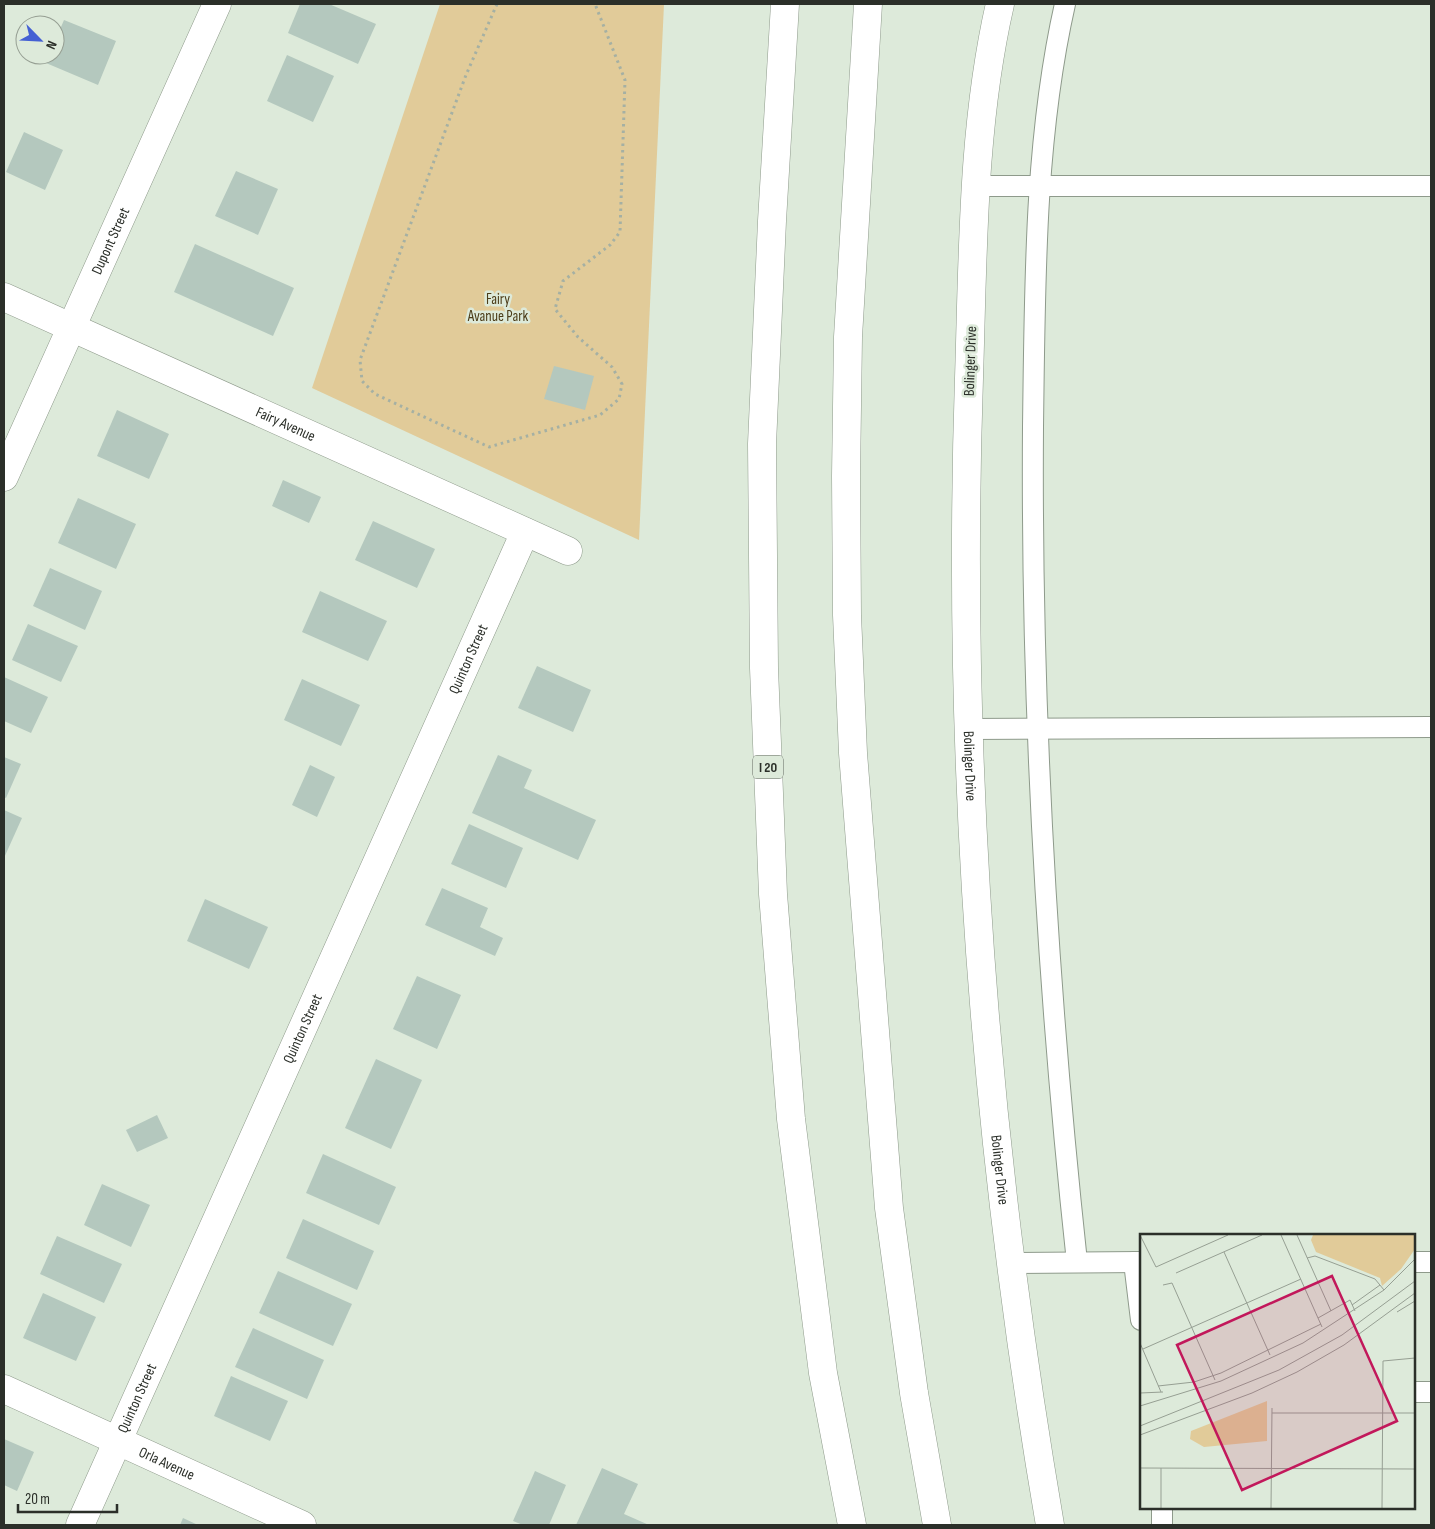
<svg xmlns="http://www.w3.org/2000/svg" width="1435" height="1529" viewBox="0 0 1435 1529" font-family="'Sofia Sans Condensed',sans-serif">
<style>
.green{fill:#e1cb99}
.building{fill:#b4c8be}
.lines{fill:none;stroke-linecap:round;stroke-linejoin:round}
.lane-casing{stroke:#8e9a8b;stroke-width:22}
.street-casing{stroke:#8e9a8b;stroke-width:29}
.highway-casing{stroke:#8e9a8b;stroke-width:29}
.path{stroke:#a5b0a3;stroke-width:3;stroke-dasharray:2.5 4;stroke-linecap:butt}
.lane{stroke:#fff;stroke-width:20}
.street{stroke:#fff;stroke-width:28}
.highway{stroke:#fff;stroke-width:28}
.labels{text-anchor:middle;stroke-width:5;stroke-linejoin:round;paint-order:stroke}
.shield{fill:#ddeada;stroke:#60675e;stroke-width:1}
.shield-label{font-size:14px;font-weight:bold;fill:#2b2f29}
.street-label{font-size:15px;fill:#2b2f29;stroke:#ddeada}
.park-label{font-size:15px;fill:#4c3d19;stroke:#ddeada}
.inset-road{fill:none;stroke:#969f93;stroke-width:1}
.view{fill:#c2185b;fill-opacity:0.15;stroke:#c2185b;stroke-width:2.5}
.inset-edge{fill:none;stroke:#2b2f29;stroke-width:2.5}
</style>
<rect width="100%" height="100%" fill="#ddeada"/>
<path class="green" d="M440,4H664L639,540L312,388Z"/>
<g class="building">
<path d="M300,4H329L376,24L358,64L288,33Z"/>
<path d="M64,20L116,41L98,85L46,63L49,55H55V41Z"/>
<path d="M287,55L334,76L313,122L267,101Z"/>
<path d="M24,132L63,150L45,190L6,172Z"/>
<path d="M236,171L278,189L258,235L215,216Z"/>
<path d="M195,244L294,288L273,336L174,292Z"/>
<path d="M554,366L594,376L585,410L544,399Z"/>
<path d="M117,410L169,434L149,479L97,456Z"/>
<path d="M283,480L321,497L309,523L272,506Z"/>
<path d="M78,498L136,524L116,569L58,543Z"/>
<path d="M373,521L435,549L417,588L355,560Z"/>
<path d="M50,568L102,591L85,630L33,606Z"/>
<path d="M320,591L387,621L368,661L302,632Z"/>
<path d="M28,624L78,646L61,682L12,660Z"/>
<path d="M537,666L591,690L573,732L518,708Z"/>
<path d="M4,677L48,697L31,733L4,721Z"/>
<path d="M302,679L360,705L341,746L284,720Z"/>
<path d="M498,755L532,770L524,788L596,820L578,860L472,813Z"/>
<path d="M4,757L21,764L6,798L4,797Z"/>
<path d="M310,765L335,777L317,817L292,805Z"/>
<path d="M4,810L22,818L4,858Z"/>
<path d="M469,824L523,848L506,888L451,864Z"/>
<path d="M442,888L488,908L480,927L503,938L495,956L425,925Z"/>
<path d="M205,899L268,927L249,969L187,941Z"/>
<path d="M417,976L461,995L437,1049L393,1029Z"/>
<path d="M376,1059L422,1080L391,1149L345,1128Z"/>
<path d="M157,1115L168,1138L137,1152L126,1130Z"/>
<path d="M323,1154L396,1187L379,1225L306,1193Z"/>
<path d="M102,1184L150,1205L131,1247L84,1225Z"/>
<path d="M303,1219L374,1251L357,1290L286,1258Z"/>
<path d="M57,1236L122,1264L104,1303L40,1274Z"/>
<path d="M278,1271L352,1304L333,1346L259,1313Z"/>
<path d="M43,1293L96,1317L76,1361L23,1338Z"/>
<path d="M253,1328L324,1360L307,1399L235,1367Z"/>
<path d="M231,1376L288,1401L270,1441L214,1416Z"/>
<path d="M4,1439L34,1452L17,1491L4,1485Z"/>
<path d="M602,1468L638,1484L624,1514L649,1525H576Z"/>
<path d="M535,1471L566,1485L549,1525H523L513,1521Z"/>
<path d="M183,1518L198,1525H180Z"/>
</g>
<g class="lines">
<defs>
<g id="lane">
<path d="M1065,4C1034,141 1035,287 1033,427C1031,706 1047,985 1077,1262"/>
<path d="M978,186H1431"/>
<path d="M968,729L1431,727"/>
<path d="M1134,1262L1141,1320"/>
<path d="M1414,1262H1431"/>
<path d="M1011,1263L1141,1262"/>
<path d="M1414,1392H1431"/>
<path d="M1162,1508V1525"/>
</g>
<g id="street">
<path id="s1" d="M1000,4C972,126 973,254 969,378C956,762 985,1147 1050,1525"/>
<path id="s2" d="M4,297L568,551"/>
<path id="s3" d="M4,477L217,4"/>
<path id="s4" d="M4,1389L302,1525"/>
<path id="s5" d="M80,1525L525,532"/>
</g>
<g id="highway">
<path d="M785,4L772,221L762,444L764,668L773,894L791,1119L823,1373L852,1525"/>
<path d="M868,4L848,337L846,476L847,615L853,753L889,1208L914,1393L937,1525"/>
</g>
</defs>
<use href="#lane" class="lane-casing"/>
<use href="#street" class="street-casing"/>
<use href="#highway" class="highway-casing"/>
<path class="path" d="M497,4L466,75L360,360L362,381L375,394L489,447L600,415L619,399L622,384L612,367L578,337L555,309L563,281L610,245L620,232L625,80L595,4"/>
<use href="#lane" class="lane"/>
<use href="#street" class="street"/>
<use href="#highway" class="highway"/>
</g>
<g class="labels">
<rect class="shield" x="753" y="755.5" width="30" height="23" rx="4"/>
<g class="shield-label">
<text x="768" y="772">I 20</text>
</g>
<g class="street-label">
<text dy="5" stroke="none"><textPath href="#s3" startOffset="259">Dupont Street</textPath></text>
<text transform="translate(970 361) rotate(-88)" y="5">Bolinger Drive</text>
<text dy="5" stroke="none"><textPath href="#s2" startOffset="309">Fairy Avenue</textPath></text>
<text dy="5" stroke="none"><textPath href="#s5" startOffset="949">Quinton Street</textPath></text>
<text dy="5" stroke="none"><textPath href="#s1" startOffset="764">Bolinger Drive</textPath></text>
<text dy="5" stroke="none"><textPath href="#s5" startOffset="544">Quinton Street</textPath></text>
<text dy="5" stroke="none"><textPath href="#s1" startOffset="1169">Bolinger Drive</textPath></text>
<text dy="5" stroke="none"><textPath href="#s5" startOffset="139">Quinton Street</textPath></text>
<text dy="5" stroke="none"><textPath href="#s4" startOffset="179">Orla Avenue</textPath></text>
</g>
<g class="park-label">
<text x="498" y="304">Fairy<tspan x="498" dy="17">Avanue Park</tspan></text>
</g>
</g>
<g transform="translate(1140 1234)">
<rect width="275" height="275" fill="#ddeada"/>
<path d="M173,1H275V15L261,35L242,52L240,44L176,18L171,6ZM127,167V207L64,213L50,205L51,197Z" fill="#e1cb99"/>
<path class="inset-road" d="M0,1L16,33L88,1M141,1L182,93M157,1L191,77M84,18L130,121M167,24L175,22L235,45L244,56M36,39L122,1M23,51L32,49L75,146M212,71L240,51M257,78L275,67M178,84L210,66L215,77M0,109L21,158M3,115L161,45M18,152L54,148L81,139L181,90M0,159L23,158M0,172L81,147L163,109L244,56L275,25M132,179H275M0,192L139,136L202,101L275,47M0,201L112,159L157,138L204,111L275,59M0,234L275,235M21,274V234M131,274L132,174M242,274L243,127L275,124"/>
<path class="view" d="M192,42L257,187L102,256L37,111Z"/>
<rect width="275" height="275" class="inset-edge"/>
</g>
<rect width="1435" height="1529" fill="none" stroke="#2b2f29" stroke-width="10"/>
<g transform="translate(40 40) rotate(114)"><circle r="24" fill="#ddeada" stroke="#969f93"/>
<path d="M0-4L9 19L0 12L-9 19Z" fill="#4460d3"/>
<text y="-8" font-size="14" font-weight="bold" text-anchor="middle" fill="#2b2f29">N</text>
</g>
<path d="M18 1504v8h99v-8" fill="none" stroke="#2b2f29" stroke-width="2.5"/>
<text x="25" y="1504" font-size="15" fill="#2b2f29" stroke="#ddeada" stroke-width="4" paint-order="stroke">20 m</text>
</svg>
